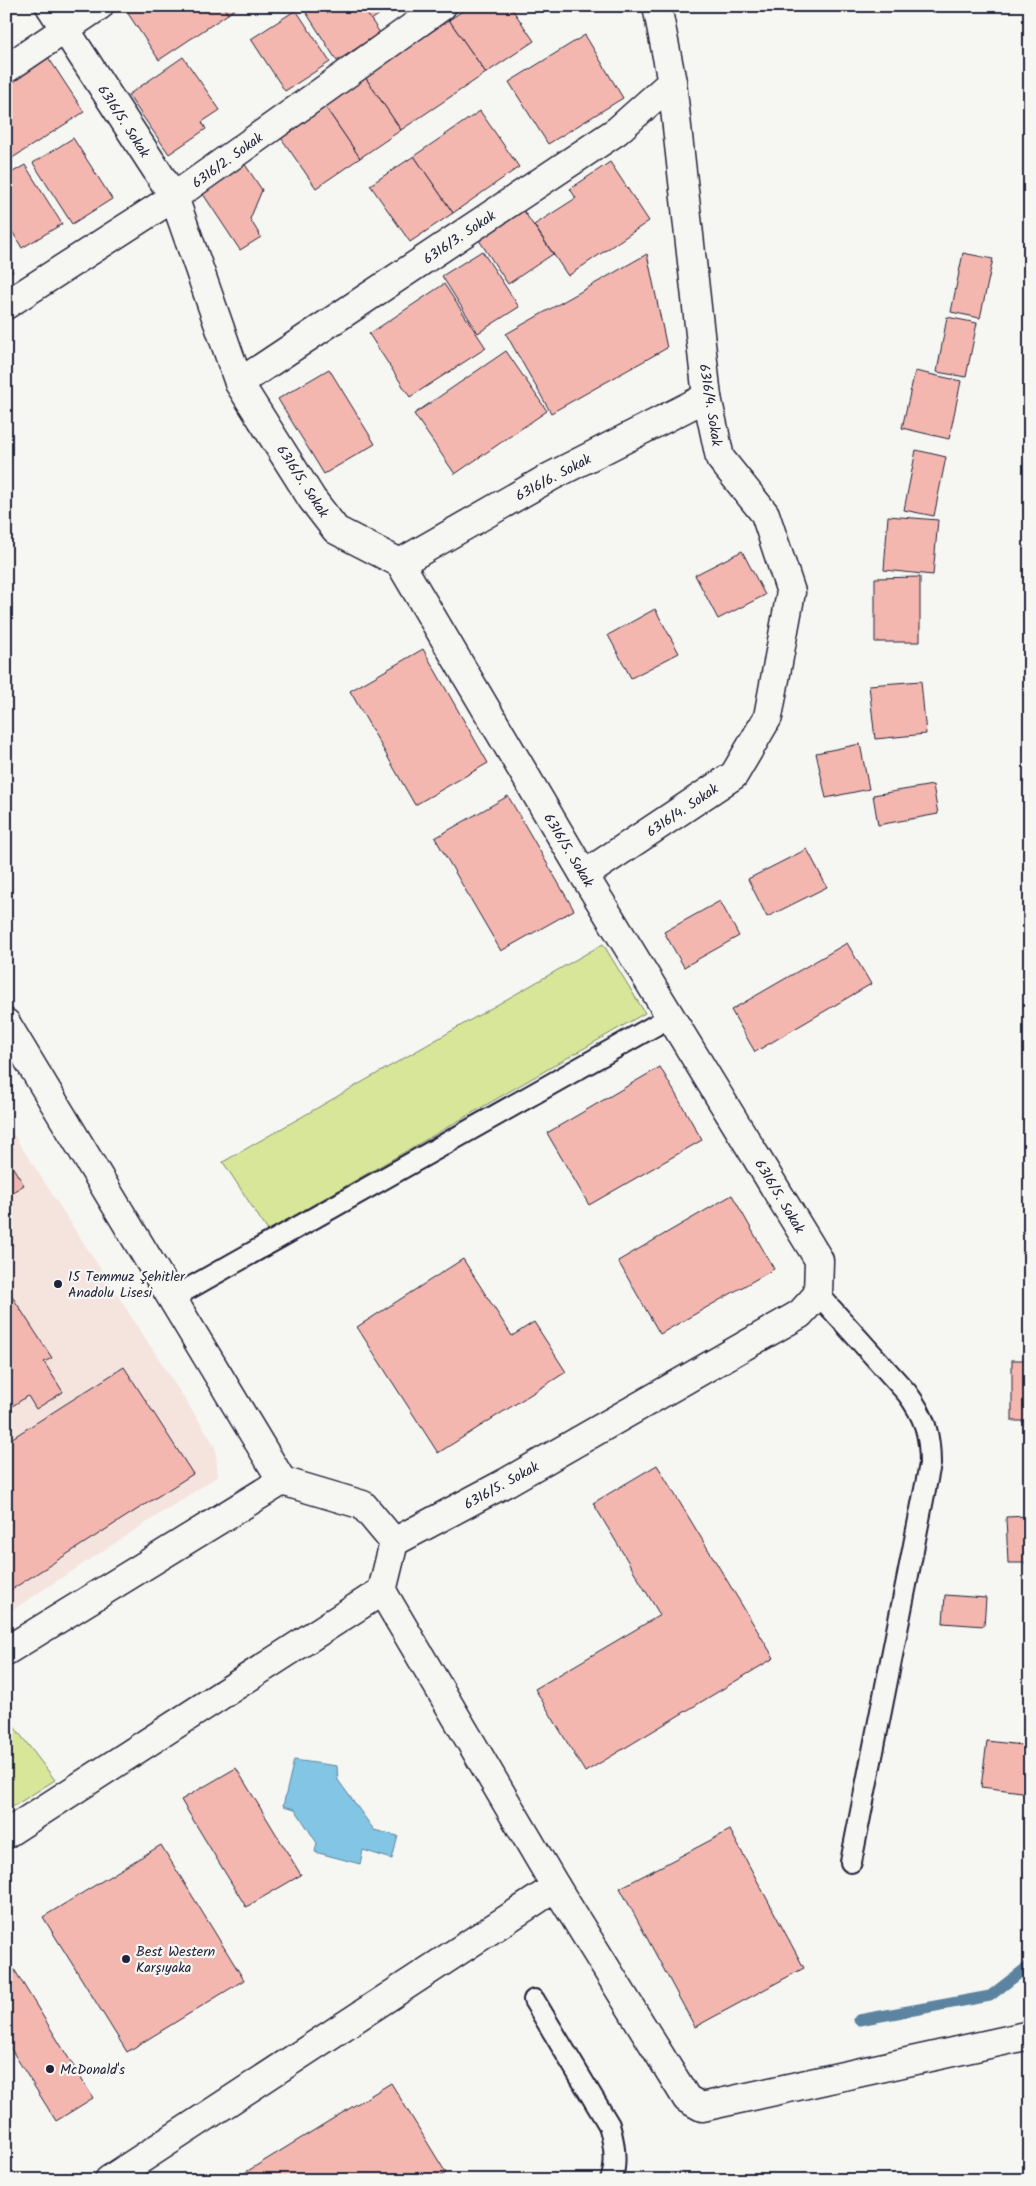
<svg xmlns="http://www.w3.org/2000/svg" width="1036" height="2186" viewBox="0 0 1036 2186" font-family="Kalam,sans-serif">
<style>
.built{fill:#f5e3de}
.green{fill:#d7e699;stroke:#7c846a}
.water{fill:#83c5e4;stroke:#5c84a0}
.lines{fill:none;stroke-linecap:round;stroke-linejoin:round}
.stream{stroke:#5c84a0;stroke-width:11}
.building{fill:#f3b7b0;stroke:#22223b}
.service-casing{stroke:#22223b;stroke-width:24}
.minor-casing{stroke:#22223b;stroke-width:31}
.service{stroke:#f6f6f2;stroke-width:20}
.minor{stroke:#f6f6f2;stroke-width:28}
.poi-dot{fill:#22223b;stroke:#f6f6f2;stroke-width:2}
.labels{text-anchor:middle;stroke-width:4.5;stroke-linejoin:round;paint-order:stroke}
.street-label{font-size:14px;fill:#22223b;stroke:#f6f6f2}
.poi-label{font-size:14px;fill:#22223b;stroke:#f6f6f2;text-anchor:start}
</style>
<rect width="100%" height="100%" fill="#f6f6f2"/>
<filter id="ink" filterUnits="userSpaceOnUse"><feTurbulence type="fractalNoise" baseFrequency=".02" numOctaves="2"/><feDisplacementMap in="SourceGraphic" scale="10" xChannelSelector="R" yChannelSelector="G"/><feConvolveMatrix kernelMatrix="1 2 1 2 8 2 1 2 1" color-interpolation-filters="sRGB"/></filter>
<g filter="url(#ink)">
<path class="built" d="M6,1123L215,1446L218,1476L6,1614Z"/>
<g class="green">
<path d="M603,944L645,1013L268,1231L223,1162Z"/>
<path d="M6,1716L55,1780L6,1811Z"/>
</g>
<path class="water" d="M294,1760L337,1766L338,1780L374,1830L398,1836L392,1859L363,1850L360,1864L315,1852L317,1843L295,1809L283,1806Z"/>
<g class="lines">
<path class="stream" d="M859,2020L990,1996L1030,1965"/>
</g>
<g class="building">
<path d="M123,6H223L228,14L159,60Z"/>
<path d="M223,6H239L228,14Z"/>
<path d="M302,6H362L380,33L337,61Z"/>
<path d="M362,6H392L371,20Z"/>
<path d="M470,6H510L534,41L486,73L449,20Z"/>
<path d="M296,10L330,62L285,91L251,39Z"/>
<path d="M449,20L486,73L401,130L365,77Z"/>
<path d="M585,35L623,98L548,144L509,82Z"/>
<path d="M48,57L84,112L6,162V84Z"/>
<path d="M183,57L220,110L202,122L206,129L169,154L128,95Z"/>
<path d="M365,77L401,130L360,158L324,105Z"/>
<path d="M324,105L360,158L316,188L279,135Z"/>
<path d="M480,111L519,167L453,213L414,156Z"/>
<path d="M73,138L112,199L72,224L33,163Z"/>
<path d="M414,156L453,213L410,242L370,185Z"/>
<path d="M610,162L649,221L568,276L534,225L576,198L570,189Z"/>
<path d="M244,163L262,190L250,219L261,237L240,250L201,191Z"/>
<path d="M25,165L62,224L22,248L6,221V176Z"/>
<path d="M517,201L553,254L508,284L473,231Z"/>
<path d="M482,251L519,307L478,333L442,276Z"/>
<path d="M963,253L993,259L980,318L951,312Z"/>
<path d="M647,254L667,348L551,413L506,334Z"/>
<path d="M6,261L13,272L6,276Z"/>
<path d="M444,284L486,348L410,397L369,334Z"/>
<path d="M947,317L977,323L966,377L937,372Z"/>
<path d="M506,351L547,411L455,474L414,414Z"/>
<path d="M329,369L375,444L324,474L278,399Z"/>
<path d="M915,371L961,381L949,439L902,428Z"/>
<path d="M916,450L946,457L934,516L904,510Z"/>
<path d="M888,516L938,520L933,575L884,570Z"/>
<path d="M742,551L765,595L718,619L695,575Z"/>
<path d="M920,577V642H875V578Z"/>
<path d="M655,609L679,653L631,678L608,635Z"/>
<path d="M423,649L488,763L415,805L350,691Z"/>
<path d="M921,681L926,734L875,739L869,685Z"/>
<path d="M860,744L869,789L826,798L816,753Z"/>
<path d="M933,785L938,814L878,825L873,795Z"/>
<path d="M508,796L574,910L501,951L435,838Z"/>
<path d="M807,849L827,887L767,917L748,879Z"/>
<path d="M720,901L739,936L684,967L664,932Z"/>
<path d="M847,943L871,984L755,1052L731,1010Z"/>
<path d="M660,1067L702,1140L589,1205L547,1133Z"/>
<path d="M6,1157L24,1185L6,1196Z"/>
<path d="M732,1195L774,1269L660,1334L618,1261Z"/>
<path d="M463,1259L512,1336L534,1322L566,1372L438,1453L357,1327Z"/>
<path d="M6,1287L52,1358L44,1362L63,1392L36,1409L28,1396L6,1410Z"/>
<rect x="1012" y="1360" width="18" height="61"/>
<path d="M124,1367L193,1474L6,1593V1442Z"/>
<path d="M657,1465L774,1658L585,1772L535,1689L660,1615L593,1503Z"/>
<path d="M1030,1516V1563H1008L1006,1517Z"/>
<path d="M945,1595L986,1598L984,1626L943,1623Z"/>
<path d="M987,1741L1030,1746V1793L981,1787Z"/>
<path d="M236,1768L301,1875L246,1907L181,1800Z"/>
<path d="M730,1830L804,1968L695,2027L620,1888Z"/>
<path d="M161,1845L244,1980L127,2052L43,1917Z"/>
<path d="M14,1969L93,2098L56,2121L6,2041V1974Z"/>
<path d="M391,2083L446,2173L435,2180H233Z"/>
</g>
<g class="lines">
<defs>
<g id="service">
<path d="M818,1294L907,1393C925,1417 930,1434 930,1464L851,1862"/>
<path d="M172,1298L670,1017"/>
<path d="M534,2000L609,2125C614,2142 618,2162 611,2180"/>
</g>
<g id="minor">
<path d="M50,6L174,197L239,383L312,499L336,530L400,563L584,875L819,1260L818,1294L800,1314L507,1482L394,1542"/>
<path d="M6,69L99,6"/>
<path d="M6,305L174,197L442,6"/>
<path d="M239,383L617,131L672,82"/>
<path d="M400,563L550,477L707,397"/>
<path d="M584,875L734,775L768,717L791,592L765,514L720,458L707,397L672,82L657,6"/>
<path d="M6,1023L282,1481"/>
<path d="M6,1651L282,1481L363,1505L394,1542L382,1591L556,1887L687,2099L702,2107L1030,2035"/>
<path d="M6,1834L382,1591"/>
<path d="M109,2180L556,1887"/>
</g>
</defs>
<use href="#service" class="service-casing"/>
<use href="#minor" class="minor-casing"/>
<use href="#service" class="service"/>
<use href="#minor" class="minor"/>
</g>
</g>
<g class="poi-dot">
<circle cx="58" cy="1284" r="5"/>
<circle cx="126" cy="1959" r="5"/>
<circle cx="50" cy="2069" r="5"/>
</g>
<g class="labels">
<g class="street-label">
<text transform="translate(124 121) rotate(57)" y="5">6316/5. Sokak</text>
<text transform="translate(227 160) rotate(-36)" y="5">6316/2. Sokak</text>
<text transform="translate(459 237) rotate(-34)" y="5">6316/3. Sokak</text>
<text transform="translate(711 405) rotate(81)" y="5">6316/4. Sokak</text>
<text transform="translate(553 477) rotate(-28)" y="5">6316/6. Sokak</text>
<text transform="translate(303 481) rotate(57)" y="5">6316/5. Sokak</text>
<text transform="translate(682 810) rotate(-34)" y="5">6316/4. Sokak</text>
<text transform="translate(569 850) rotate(59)" y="5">6316/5. Sokak</text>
<text transform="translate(780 1196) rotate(59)" y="5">6316/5. Sokak</text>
<text transform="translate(501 1485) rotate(-29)" y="5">6316/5. Sokak</text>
</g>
<g class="poi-label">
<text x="68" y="1281">15 Temmuz Şehitler<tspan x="68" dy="16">Anadolu Lisesi</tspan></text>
<text x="136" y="1956">Best Western<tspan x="136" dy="16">Karşıyaka</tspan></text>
<text x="60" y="2074">McDonald's</text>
</g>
</g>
<rect width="1036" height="2186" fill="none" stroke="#f6f6f2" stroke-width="25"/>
<rect x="12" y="12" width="1011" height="2161" fill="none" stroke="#22223b" stroke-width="2" filter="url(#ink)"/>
</svg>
